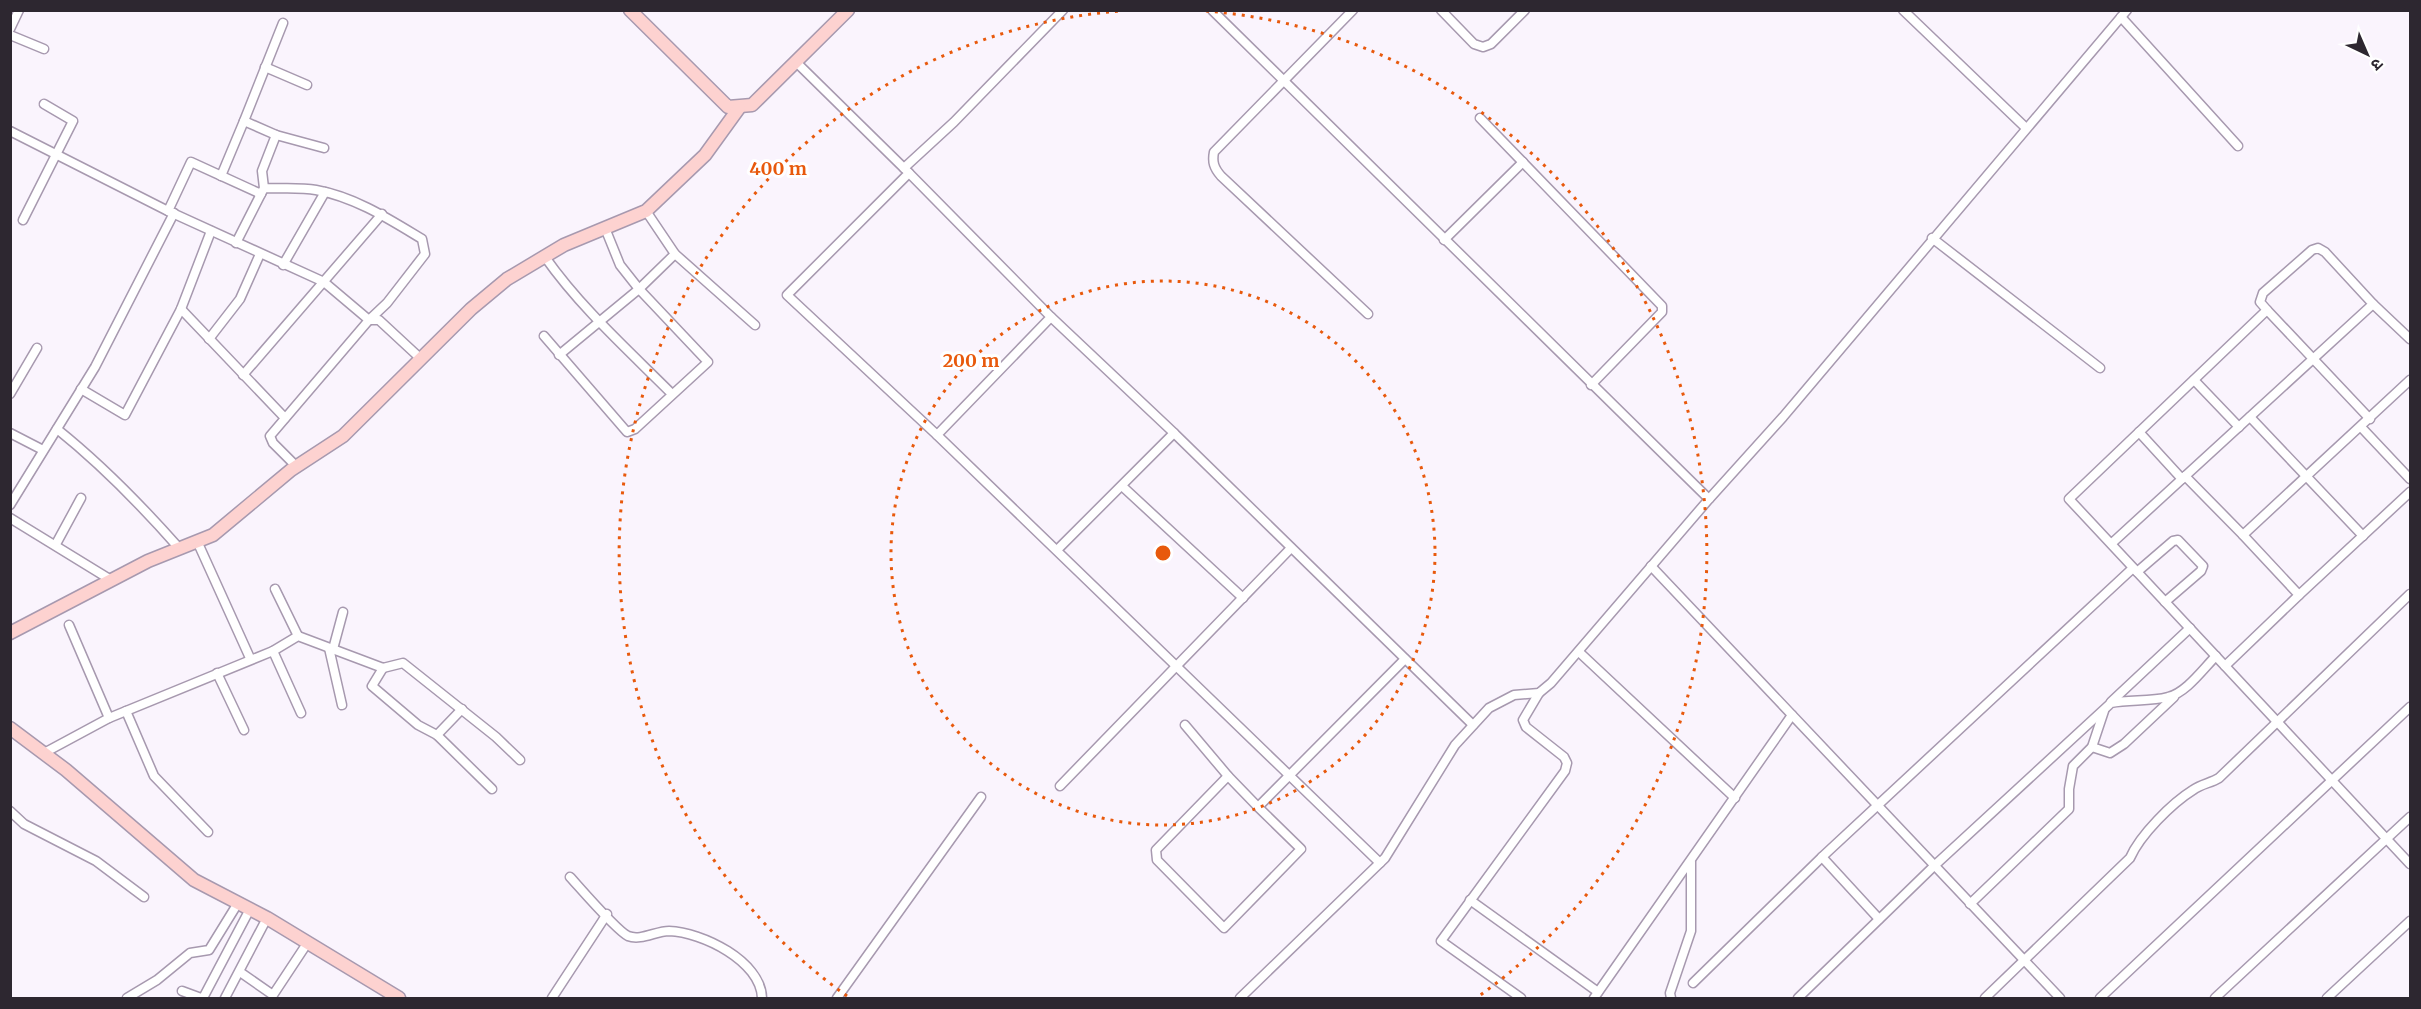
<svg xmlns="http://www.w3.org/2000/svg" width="2421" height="1009" viewBox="0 0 2421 1009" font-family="Merriweather,'Noto Sans Devanagari',serif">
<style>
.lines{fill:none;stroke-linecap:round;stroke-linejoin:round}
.street-casing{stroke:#a799af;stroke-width:11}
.secondary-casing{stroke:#a799af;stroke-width:15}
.street{stroke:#fff;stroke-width:8}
.secondary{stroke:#fdd2d0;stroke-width:12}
.ring{fill:none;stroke:#e8590c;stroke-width:3;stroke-dasharray:3 6}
.centre{fill:#e8590c;stroke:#fff;stroke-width:3}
.ring-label{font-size:18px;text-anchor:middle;font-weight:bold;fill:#e8590c;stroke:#fff;stroke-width:6;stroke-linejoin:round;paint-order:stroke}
</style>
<rect width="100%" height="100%" fill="#faf4fd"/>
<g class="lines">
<defs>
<g id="street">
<path d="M1212,10L1709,499"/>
<path d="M1353,10L1214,152C1212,162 1214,168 1221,176L1368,314"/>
<path d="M1441,10L1474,44L1483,47L1491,44L1525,10"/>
<path d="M1903,10L2026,128"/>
<path d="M2121,17L2238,146"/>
<path d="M283,23L244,121L276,135L324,148"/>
<path d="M10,29L19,10"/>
<path d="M10,35L44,49"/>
<path d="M795,61L909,173L787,295L937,435"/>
<path d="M265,67L307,85"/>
<path d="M1480,118L1662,306V312L1591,385"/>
<path d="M10,131L168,211L324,282L369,320H379L420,358"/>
<path d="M904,168L954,122L1063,10"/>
<path d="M909,173L1051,317L937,435L1380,863"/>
<path d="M221,176L244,121"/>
<path d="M264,188C281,189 300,187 316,190C355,197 389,219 422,239L425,254L387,303L369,320L270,436L273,443L296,466"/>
<path d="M168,211L191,162L261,194"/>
<path d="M646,211L675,254L755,325"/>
<path d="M23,220L73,121L44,104"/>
<path d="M1932,238L2100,368"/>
<path d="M1444,240L1523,162"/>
<path d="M236,243L264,188L262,171L276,135"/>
<path d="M545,257C581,308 628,350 672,394"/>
<path d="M283,265L325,192"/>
<path d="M2373,304L2410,339"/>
<path d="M181,309L285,418"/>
<path d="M2267,310L2370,419"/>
<path d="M1051,317L1174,433L1058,549"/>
<path d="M544,336L627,432L635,429L708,362L639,289L620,265L605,228"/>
<path d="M209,339L240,299L260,254"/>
<path d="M559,355L639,289L675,254"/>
<path d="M243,375L382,214"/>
<path d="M2194,380L2239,427"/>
<path d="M81,389L125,415L181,309L211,231"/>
<path d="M10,394L37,348"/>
<path d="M2250,417L2363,536"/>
<path d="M2361,427L2410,479"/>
<path d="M57,429C102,465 141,505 179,548"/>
<path d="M2139,432L2182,479"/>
<path d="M10,433L43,450"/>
<path d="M1174,433L1473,725"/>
<path d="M2185,476L2243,535L2410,380"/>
<path d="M1122,486L1243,598"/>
<path d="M10,505L95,367L174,213"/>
<path d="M10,518L111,580"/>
<path d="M197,541L250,658"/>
<path d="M56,544L81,498"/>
<path d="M2111,544L2373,304L2325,252L2318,248L2312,250L2263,293L2260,302L2267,310L2069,499L2410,864"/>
<path d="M1651,566L2060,998"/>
<path d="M2137,572L2173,541L2178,540L2203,566L2201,571L2165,602"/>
<path d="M275,589L298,636"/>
<path d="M2299,595L2410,492"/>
<path d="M69,625L109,718"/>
<path d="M329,648L342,705"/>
<path d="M333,649L343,612"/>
<path d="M273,651L301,713"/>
<path d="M1579,652L1735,798"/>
<path d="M2225,666L2299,595L2243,535"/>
<path d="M383,668L372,686L418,725L437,735L492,789"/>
<path d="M217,673L244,730"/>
<path d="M2111,702L2190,628"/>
<path d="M126,711L154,776L208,832"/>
<path d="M1185,725L1228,776L1258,807"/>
<path d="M437,735L462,709"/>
<path d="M2092,747L2110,753L2124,744L2174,697"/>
<path d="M44,753L109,718L273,651L298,636L383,668L403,663L496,737L520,760"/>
<path d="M1228,776L1156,850L1157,860L1224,928L1301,849L1258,807L1405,659"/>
<path d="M1060,786L1291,548"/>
<path d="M10,811L24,824L96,861L144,897"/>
<path d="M1822,857L1879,919"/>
<path d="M570,877C581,889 617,931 628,936C641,941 656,931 669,931C702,932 761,961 762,998"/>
<path d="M1470,900L1598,992"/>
<path d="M1970,904L2069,809V789L2073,766L2092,747L2104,711"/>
<path d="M240,972L273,995L308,942"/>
<path d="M1693,983L1822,857L2133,568"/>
<path d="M182,991L201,998"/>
<path d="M127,998L157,980L190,953L209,950L238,903"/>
<path d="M203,998L250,909"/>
<path d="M225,998L267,918"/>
<path d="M552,998L607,914"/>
<path d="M837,998L981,797"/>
<path d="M1240,998L1385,858L1455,745L1489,708L1514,695L1539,693L1551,683L1709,499L1783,417L2127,10"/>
<path d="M1521,998L1441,941L1565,771L1567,763L1564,757L1526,727L1523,720L1539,693"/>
<path d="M1594,998L1792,715"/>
<path d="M1671,998L1670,993L1691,931V862"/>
<path d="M1798,998L1934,866L2111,703C2129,699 2150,702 2168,697C2186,693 2203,669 2216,656"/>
<path d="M1985,998L2130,858C2140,835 2172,803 2193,790C2201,784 2211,783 2219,778L2410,594"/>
<path d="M2100,998L2410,707"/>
<path d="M2215,998L2410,817"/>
<path d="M2327,998L2410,921"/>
</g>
<g id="secondary">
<path d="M630,10L728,107L752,105L848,10"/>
<path d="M10,633L148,561L213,535L291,470L343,436L471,309L507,279L564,245L646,211L705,155L739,108"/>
<path d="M10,728L66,770L194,880L267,918L399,998"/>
</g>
</defs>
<use href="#street" class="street-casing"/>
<use href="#secondary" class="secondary-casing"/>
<use href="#street" class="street"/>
<use href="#secondary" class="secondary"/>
</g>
<g class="ring">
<circle cx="1163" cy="553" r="272"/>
<path d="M847 996A544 544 0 0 1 1120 11M1206 11A544 544 0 0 1 1479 996"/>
</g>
<circle cx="1163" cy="553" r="9" class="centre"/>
<g class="ring-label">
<text x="778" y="175">400 m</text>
<text x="971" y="367">200 m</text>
</g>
<rect width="2421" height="1009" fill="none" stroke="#2d2730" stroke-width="24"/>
<g transform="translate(2367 54) rotate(136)" stroke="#ffffff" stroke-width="4.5" paint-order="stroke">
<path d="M0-4.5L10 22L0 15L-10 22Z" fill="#2d2730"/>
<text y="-9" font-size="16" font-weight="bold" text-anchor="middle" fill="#2d2730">उ</text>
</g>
</svg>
